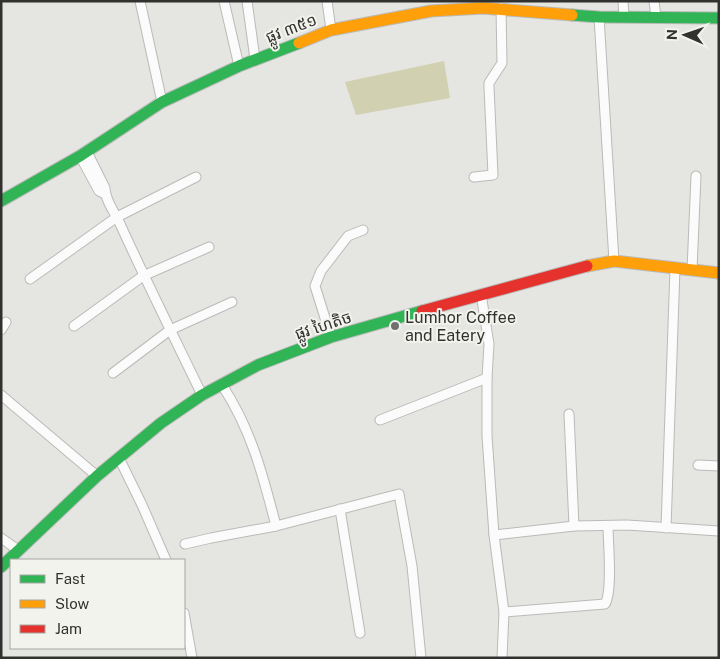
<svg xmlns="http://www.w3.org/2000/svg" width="720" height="659" viewBox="0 0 720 659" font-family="'Public Sans','Noto Sans Khmer',sans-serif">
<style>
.green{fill:#d1d0b0}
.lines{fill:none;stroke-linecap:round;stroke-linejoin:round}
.street-casing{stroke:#babab8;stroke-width:11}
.fast-casing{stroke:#babab8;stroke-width:13}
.slow-casing{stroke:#babab8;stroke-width:13}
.jam-casing{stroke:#babab8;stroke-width:13}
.street{stroke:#fbfbfb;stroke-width:9}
.fast{stroke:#30b455;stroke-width:11}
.slow{stroke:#ff9f0a;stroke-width:11}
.jam{stroke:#e5322d;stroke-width:11}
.poi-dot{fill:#70706e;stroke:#f3f3ee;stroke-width:2}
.labels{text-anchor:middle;stroke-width:4;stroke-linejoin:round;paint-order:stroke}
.street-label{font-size:16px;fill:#31312f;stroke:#f3f3ee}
.poi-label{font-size:16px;fill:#31312f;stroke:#f3f3ee;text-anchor:start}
</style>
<rect width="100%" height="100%" fill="#e5e5e2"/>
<path class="green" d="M444,61L450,98L356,115L345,82Z"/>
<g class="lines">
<defs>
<g id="street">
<path d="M140,1L162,102"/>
<path d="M224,1L239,66"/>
<path d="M247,1L255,59"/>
<path d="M327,1L331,30"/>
<path d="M623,1L624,17"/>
<path d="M654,1L656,17"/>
<path d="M599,17L614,261"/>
<path d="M87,152L105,188C105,201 116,214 121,226C147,283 175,339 202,395"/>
<path d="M80,156L99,191L105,194"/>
<path d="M474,177L493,175L489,87V83L502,63L501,8"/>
<path d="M692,270L696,176"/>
<path d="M30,279L117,217L196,177"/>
<path d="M481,294L489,344L487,378V436L494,535L504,612L502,658"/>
<path d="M74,326L143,276L209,247"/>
<path d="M1,330L6,322"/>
<path d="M331,337L315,286L321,271L348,236L363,230"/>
<path d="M113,373L170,330L232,302"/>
<path d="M1,395L97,476"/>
<path d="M569,414L574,526"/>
<path d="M380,420L487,378"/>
<path d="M119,458L142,505L166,560"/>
<path d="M698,465L719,466"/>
<path d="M340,509L360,633"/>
<path d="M276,526L399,494L412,566L421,658"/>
<path d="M666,528L675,268"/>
<path d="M494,535L574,526L627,525L719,531"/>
<path d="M1,538L18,550"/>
<path d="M185,544L211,538L276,526C263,475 251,429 222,385"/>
<path d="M504,612L605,604C613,591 608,543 608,526"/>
<path d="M184,613L192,658"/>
</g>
<g id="fast">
<path d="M572,15L599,17L719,18"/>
<path d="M1,201L80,156L162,102L239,66L299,43"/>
<path d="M1,567L97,476L161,423L202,395L258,365L331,337L422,311"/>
</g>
<g id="slow">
<path d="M299,43L331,30L431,11L483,8L572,15"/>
<path d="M587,266L614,261L719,273"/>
</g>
<path id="jam" d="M422,311L587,266"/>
</defs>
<use href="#street" class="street-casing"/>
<use href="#fast" class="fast-casing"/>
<use href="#slow" class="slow-casing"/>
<use href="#jam" class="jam-casing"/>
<use href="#street" class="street"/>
<use href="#fast" class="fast"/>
<use href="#slow" class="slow"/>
<use href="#jam" class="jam"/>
</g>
<circle class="poi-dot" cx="395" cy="326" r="5"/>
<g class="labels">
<g class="street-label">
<text transform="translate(291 28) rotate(-21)" y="6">ផ្លូវ ៣៥១</text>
<text transform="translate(323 325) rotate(-18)" y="6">ផ្លូវ ហៃតិច</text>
</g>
<g class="poi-label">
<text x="405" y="323">Lumhor Coffee<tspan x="405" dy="18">and Eatery</tspan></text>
</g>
</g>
<rect width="720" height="659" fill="none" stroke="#31312f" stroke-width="5"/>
<rect x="10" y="559" width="175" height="90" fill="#f3f3ee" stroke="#a5a5a2"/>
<rect x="20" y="575" width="25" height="8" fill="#30b455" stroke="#a5a5a2"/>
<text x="55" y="584" font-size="15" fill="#31312f">Fast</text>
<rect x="20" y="600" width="25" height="8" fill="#ff9f0a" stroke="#a5a5a2"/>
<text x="55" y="609" font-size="15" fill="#31312f">Slow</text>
<rect x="20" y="625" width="25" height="8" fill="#e5322d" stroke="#a5a5a2"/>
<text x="55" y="634" font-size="15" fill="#31312f">Jam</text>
<g transform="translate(685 35) rotate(272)" stroke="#f3f3ee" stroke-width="4" paint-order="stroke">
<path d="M0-4L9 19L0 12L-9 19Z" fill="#31312f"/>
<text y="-8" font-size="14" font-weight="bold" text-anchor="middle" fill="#31312f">N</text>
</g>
</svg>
